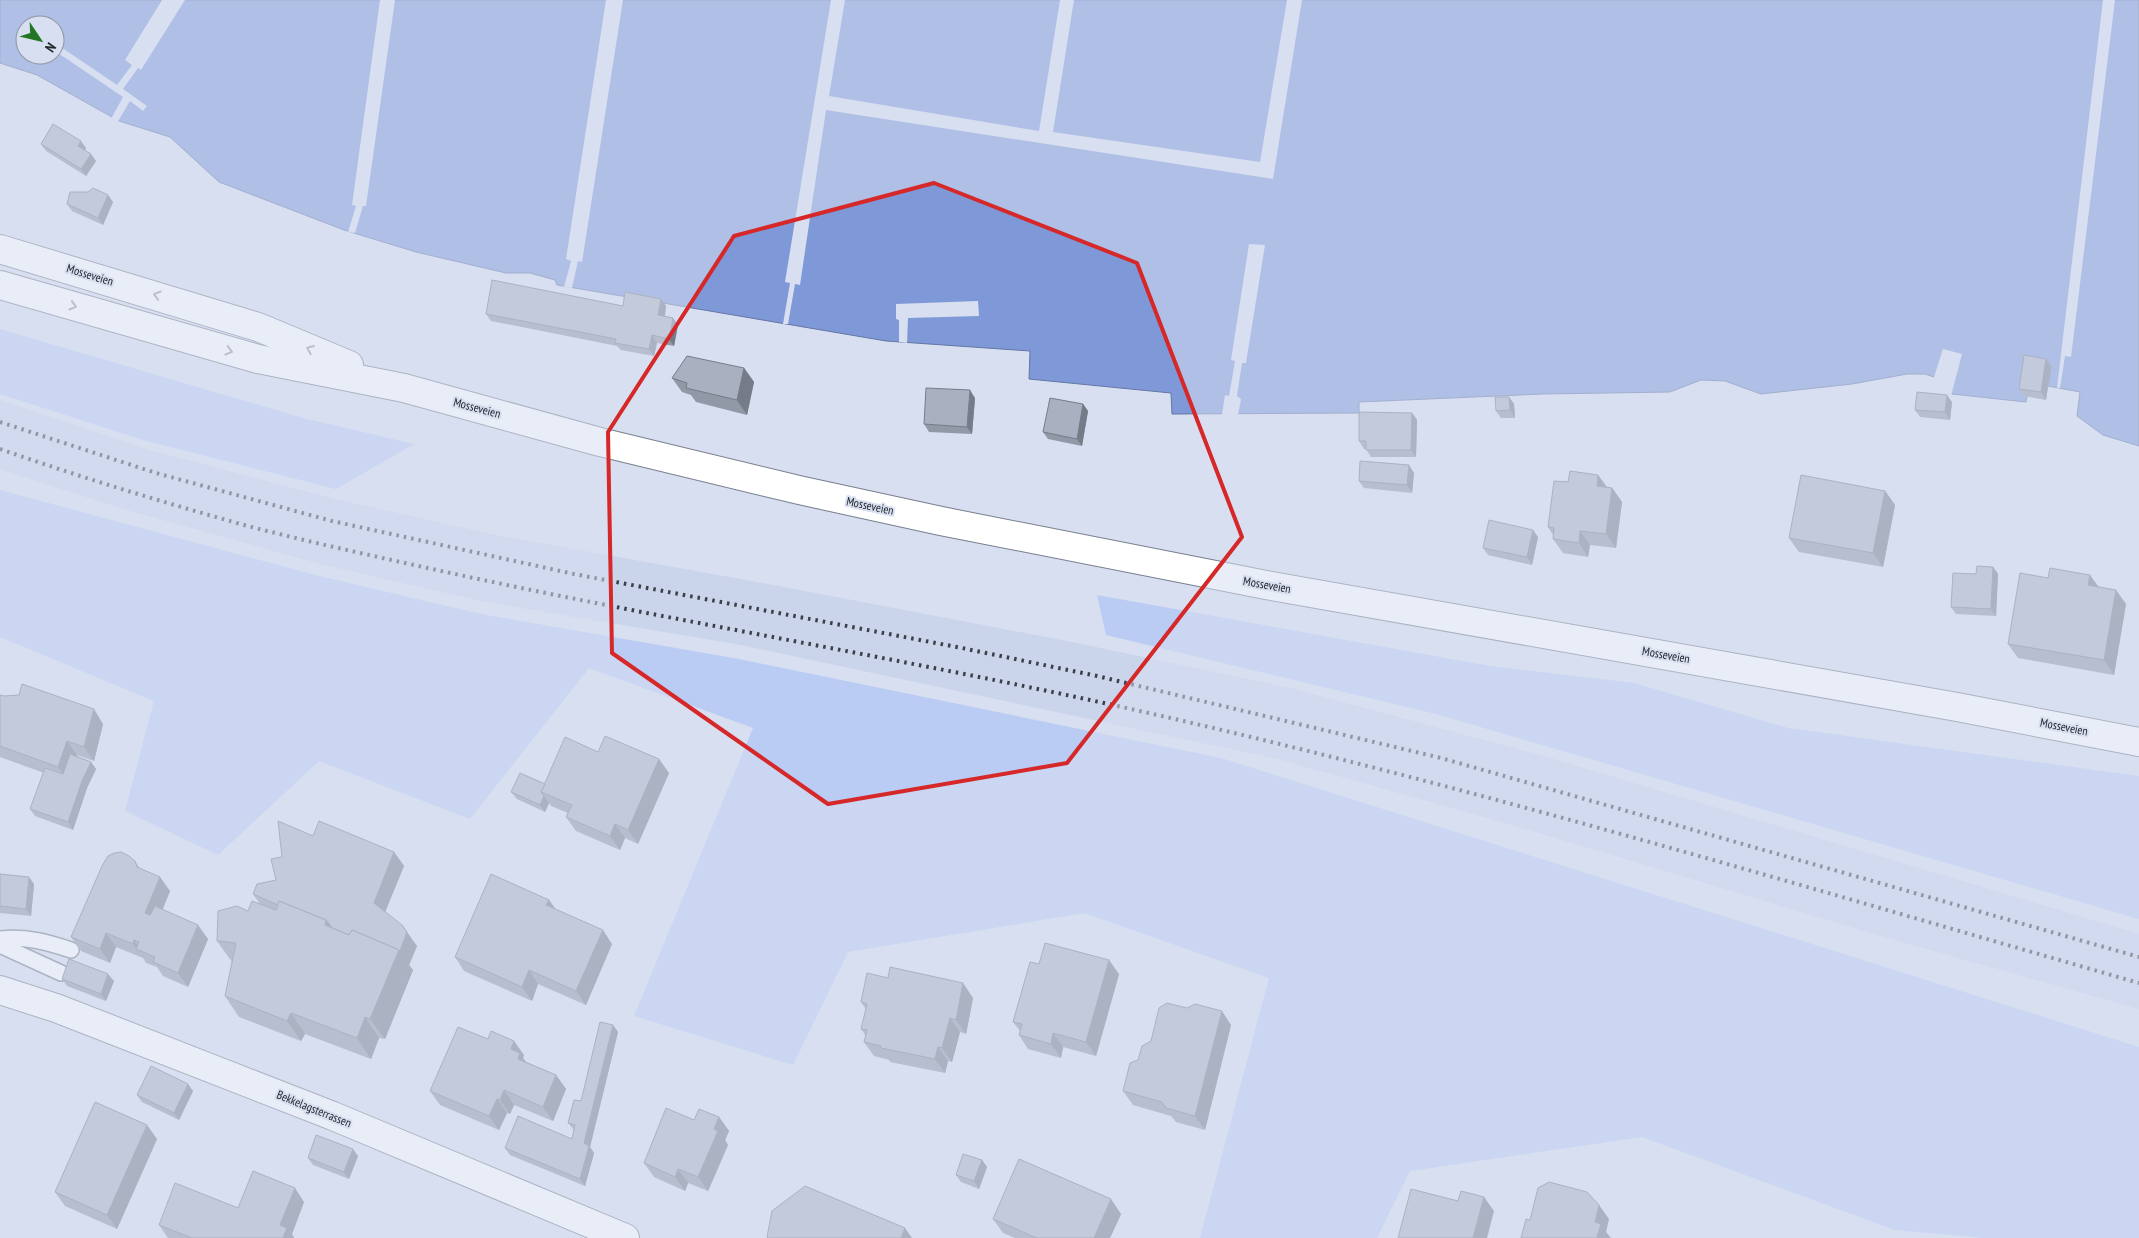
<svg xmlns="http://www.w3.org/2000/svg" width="2139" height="1238" viewBox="0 0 2139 1238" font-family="'PT Sans Narrow',sans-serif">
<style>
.built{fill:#cad4eb}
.green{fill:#baccf3}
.water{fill:#7f99d8;stroke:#6376a4;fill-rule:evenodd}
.pier{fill:#d7dff0}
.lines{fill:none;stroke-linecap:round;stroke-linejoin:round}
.lane-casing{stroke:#787f8e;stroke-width:18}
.street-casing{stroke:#787f8e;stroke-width:30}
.highway-casing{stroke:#787f8e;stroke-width:30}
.lane{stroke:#fff;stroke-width:15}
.street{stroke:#fff;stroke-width:28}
.highway{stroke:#fff;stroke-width:28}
.rail{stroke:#3b3f47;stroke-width:4;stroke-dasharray:2.5 5;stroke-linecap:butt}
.wall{fill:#9198a6}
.shaded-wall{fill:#767c87}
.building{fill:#a9b1c1;stroke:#767c87}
.oneway{stroke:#9c9da0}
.marked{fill:none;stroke:#d62828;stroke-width:4;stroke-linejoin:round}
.labels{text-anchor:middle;stroke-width:4;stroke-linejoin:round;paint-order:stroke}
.street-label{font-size:12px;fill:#23262c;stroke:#d7dff0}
</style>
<rect width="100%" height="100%" fill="#d7dff0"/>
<path class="built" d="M0,400L149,450L335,499L495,535L768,584L1072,642L1290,688L1540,755L2139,934V1009L1888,938L1512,825L1278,759L741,645L486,602L324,565L120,508L0,469Z"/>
<g class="green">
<path d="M0,329L303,418L414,444L336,489L143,440L0,394Z"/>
<path d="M0,490L319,576L481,614L739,659L1221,758L2139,1047V1238H1984L1895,1230L1642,1137L1410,1171L1377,1238H1200L1269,978L1084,913L848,952L793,1065L634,1016L753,728L589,668L470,819L319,761L218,855L125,811L154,701L0,637Z"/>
<path d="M1097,595L1490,666L1634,683L1788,728L2139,776V919L1436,714L1106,635Z"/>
</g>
<path class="water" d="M0,0H2139V446L2103,435L2077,416L2080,392L2048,386L2051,366L2027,397L2026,402L1952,394L1934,377L1925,374H1907L1852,384L1761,394L1725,381L1701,380L1670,392L1543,394L1359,402V413L1172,414L1171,393L1029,379L1030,351L886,341L557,285L555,280L530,273H506L416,252L344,230L219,182L170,137L119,121L37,75L0,63ZM25,25H55V55H25Z"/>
<g class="pier">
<path d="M162,0H185L141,70L138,68L123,89L147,106L143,111L130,101L117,123L111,119L123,97L55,51V43L117,85L132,65L125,60Z"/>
<path d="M380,0H395L366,206H363L355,233L348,232L356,206L352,205Z"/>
<path d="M606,0H623L582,262L578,261L572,288L564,287L571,261L566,259Z"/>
<path d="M831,0H845L829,96L1039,131L1060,0H1074L1053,132L1260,162L1287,0H1302L1273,179L826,110L800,285L795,284L788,324H783L790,283L785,282Z"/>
<path d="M2103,0H2115L2071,357L2065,356L2060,388H2057Z"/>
<path d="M1249,244L1265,245L1246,363H1242L1237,396L1241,399L1238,415H1222L1225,395L1229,396L1235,361L1231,360Z"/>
<path d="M978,301L979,316L908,318L907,343L899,342V320L896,319V304Z"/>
<path d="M1943,349L1962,354L1951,396L1933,380Z"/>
</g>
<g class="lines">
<defs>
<g id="lane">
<path d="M0,939C25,936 47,942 71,950"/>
<path d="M0,945L61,973"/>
</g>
<path id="street" d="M0,990L56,1008L333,1116L625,1238"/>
<g id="highway">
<path d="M0,249L258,327L349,365"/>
<path d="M0,285L258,359L404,388L600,442L799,490L941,521L1266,585L1957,707L2139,742"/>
</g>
</defs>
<use href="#lane" class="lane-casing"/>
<use href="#street" class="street-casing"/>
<use href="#highway" class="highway-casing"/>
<use href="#lane" class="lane"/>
<use href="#street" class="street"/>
<use href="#highway" class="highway"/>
<g class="rail">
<path d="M0,422L156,473L332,521L574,574L962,648L1097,676L1441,758L2139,957"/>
<path d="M0,449C80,477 162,502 244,525C297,539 351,551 405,563C632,614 863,651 1090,700C1444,777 1791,883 2139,983"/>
</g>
</g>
<g class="wall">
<path d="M41,144L86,148L85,150L96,161L86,176L46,151Z"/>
<path d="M113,202L103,225L72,211L67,204Z"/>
<path d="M623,306H666L665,316L673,318L678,325L674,346L657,343L654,356L621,350L617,346L491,321L486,314Z"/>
<path d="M2046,359L2051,366L2046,400L2024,396L2019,389Z"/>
<path d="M744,368L754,382L747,415L696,402L691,395L682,392L672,378Z"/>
<path d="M1509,397L1514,404L1515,418H1501L1496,411Z"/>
<path d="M975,398L972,434L929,432L924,424Z"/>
<path d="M1952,402L1950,420L1920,417L1915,410Z"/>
<path d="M1083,404L1088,411L1082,446L1048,439L1043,432Z"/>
<path d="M1412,413L1417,420L1416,457H1371L1366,449H1364L1359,441Z"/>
<path d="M1414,473L1412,493L1364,488L1359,481Z"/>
<path d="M1598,475L1607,487L1612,488L1622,502L1616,548L1590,545L1588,557L1563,553L1553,539V535L1548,527Z"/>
<path d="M1885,491L1895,505L1883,567L1799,552L1789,538Z"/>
<path d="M1538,537L1532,565L1488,555L1483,548Z"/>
<path d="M1993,567L1998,574L1996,616L1956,614L1951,607L1976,574Z"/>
<path d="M2090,575L2098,587L2126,604L2114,675L2018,658L2008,644L2048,578Z"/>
<path d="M0,695L103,724L94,761L77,755V756L91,762L96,769L87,788L73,830L35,816L30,809L44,773L0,757Z"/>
<path d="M598,752L669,773L638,844L625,838L620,850L576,831L566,817L568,813L551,806L549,803L545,812L517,799L511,792L545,784Z"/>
<path d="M394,852L404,866L385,912L417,946L409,965L413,970L385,1039L379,1038L371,1059L305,1034L301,1041L239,1017L225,996L232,962L217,941L248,911L260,904L253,894L276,880L282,857Z"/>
<path d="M135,861L140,869L170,891L163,909L208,939L188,987L163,976L157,967L146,963L143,958L116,947L110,963L81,951L71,937Z"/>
<path d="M0,874L34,884L31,916L0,913Z"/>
<path d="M549,900L555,909L612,944L586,1005L538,984L532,1001L464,971L455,957Z"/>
<path d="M1039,964L1119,974L1096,1056L1063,1047L1061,1058L1028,1049L1019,1035L1020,1031L1013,1022Z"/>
<path d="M62,979L114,981L106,1001L67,986Z"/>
<path d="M973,998L966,1034L960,1032L952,1062L948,1061L945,1073L890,1062L889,1060L874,1056L864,1042L866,1036L861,1029L866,1009L861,1002Z"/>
<path d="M613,1025L618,1032L590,1147L594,1153L585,1186L510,1155L505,1148L572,1139L574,1130L568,1123L581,1101Z"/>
<path d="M1231,1025L1205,1130L1176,1122L1171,1116L1133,1105L1123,1091Z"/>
<path d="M524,1055L523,1058L526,1062L556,1075L566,1089L553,1121L514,1105L510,1114L507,1113L499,1130L440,1105L430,1091Z"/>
<path d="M193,1091L179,1120L142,1102L137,1095Z"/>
<path d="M719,1117L729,1131L725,1140L728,1145L708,1191L688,1183L685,1191L654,1177L644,1163L694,1120Z"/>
<path d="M157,1139L117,1229L65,1206L55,1192Z"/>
<path d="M358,1156L349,1179L313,1165L308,1158Z"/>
<path d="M982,1160L987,1167L979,1189L961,1182L956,1175Z"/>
<path d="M304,1202L292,1234L294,1238H168L159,1225L238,1208Z"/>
<path d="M1121,1214L1110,1238H1015L1003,1233L993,1219Z"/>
</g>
<g class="shaded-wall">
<path d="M81,141L86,148L83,153L78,146Z"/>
<path d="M91,154L96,161L86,176L81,169Z"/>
<path d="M108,195L113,202L103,225L98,218Z"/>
<path d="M661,299L666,306L664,322L658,315Z"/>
<path d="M673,318L678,325L674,346L669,339Z"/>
<path d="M652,335L657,343L654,356L649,349Z"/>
<path d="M2046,359L2051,366L2046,400L2041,392Z"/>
<path d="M744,368L754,382L747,415L737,400Z"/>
<path d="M970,390L975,398L972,434L967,427Z"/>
<path d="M1947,395L1952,402L1950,420L1945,412Z"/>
<path d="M1509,397L1514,404L1515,418L1510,410Z"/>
<path d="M1083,404L1088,411L1082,446L1077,439Z"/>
<path d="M1412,413L1417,420L1416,457L1411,450Z"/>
<path d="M1409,465L1414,473L1412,493L1407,485Z"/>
<path d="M1598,475L1608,489L1597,486Z"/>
<path d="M1612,488L1622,502L1616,548L1606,534Z"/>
<path d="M1885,491L1895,505L1883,567L1873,553Z"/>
<path d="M1533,530L1538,537L1532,565L1527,557Z"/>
<path d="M1580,531L1590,545L1588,557L1579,543Z"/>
<path d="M1993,567L1998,574L1996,616L1991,609Z"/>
<path d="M2090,575L2100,589L2088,585Z"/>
<path d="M2116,590L2126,604L2114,675L2104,660Z"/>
<path d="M94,709L103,724L94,761L84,747Z"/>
<path d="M67,741L77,755L68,781L58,767Z"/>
<path d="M659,759L669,773L638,844L628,830Z"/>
<path d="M91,762L96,769L87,788L73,830L68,822L82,781Z"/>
<path d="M544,796L549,803L545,812L540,805Z"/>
<path d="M615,824L625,838L620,850L610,836Z"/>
<path d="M394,852L404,866L383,917L374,903Z"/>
<path d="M29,877L34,884L31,916L26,909Z"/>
<path d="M160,877L170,891L155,927L145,913Z"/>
<path d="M549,900L559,914L546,905Z"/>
<path d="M326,920L337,935L325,925Z"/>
<path d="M198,925L208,939L188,987L178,973Z"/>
<path d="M402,925L417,946L409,965L413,970L385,1039L370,1019Z"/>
<path d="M603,930L612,944L586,1005L576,991Z"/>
<path d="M106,933L116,947L110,963L100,949Z"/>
<path d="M134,940L141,951L136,949L142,958L133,944Z"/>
<path d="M1109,960L1119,974L1096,1056L1086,1042Z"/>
<path d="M529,970L538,984L532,1001L522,987Z"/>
<path d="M108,974L114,981L106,1001L101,994Z"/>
<path d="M963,983L973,998L966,1034L956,1020Z"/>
<path d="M1222,1011L1231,1025L1205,1130L1195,1116Z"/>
<path d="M291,1013L305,1034L301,1041L287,1021Z"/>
<path d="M365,1017L379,1038L371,1059L357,1038Z"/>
<path d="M950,1018L960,1032L952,1062L942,1048Z"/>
<path d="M613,1025L618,1032L590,1147L594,1153L585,1186L580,1179L584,1143Z"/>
<path d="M1053,1033L1063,1047L1061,1058L1051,1044Z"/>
<path d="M514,1041L524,1055L523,1058L530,1067L528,1073L511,1049Z"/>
<path d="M938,1047L948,1061L945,1073L935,1059Z"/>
<path d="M556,1075L566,1089L553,1121L543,1107Z"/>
<path d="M188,1084L193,1091L179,1120L174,1113Z"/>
<path d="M504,1090L514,1105L510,1114L500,1100Z"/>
<path d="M497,1099L507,1113L499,1130L489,1116Z"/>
<path d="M719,1117L729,1131L725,1140L728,1145L708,1191L698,1177L714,1129Z"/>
<path d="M147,1125L157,1139L117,1229L107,1215Z"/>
<path d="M353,1149L358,1156L349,1179L344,1172Z"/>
<path d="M982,1160L987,1167L979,1189L974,1181Z"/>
<path d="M678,1169L688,1183L685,1191L675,1177Z"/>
<path d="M295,1188L304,1202L292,1234L294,1238H283L280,1225Z"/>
<path d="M1484,1197L1494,1211L1487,1238H1473Z"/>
<path d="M1111,1199L1121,1214L1110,1238H1094Z"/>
<path d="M1599,1205L1609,1219L1606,1232L1611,1238H1597L1595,1222Z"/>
<path d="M905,1228L912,1238H901Z"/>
</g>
<g class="building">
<path d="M53,124L81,141L78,146L91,154L81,169L41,144Z"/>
<path d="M93,188L108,195L98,218L67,204L70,192H88Z"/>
<path d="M492,280L623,306L625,292L661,299L658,315L673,318L669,339L652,335L649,349L615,343L616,339L486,314Z"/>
<path d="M2024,355L2046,359L2041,392L2019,389Z"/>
<path d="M687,356L744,368L737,400L686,388L687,383L672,378Z"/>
<path d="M926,388L970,390L967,427L924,424Z"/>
<path d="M1917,392L1947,395L1945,412L1915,410Z"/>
<path d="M1495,397H1509L1510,410L1496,411Z"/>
<path d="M1050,398L1083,404L1077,439L1043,432Z"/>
<path d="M1359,412L1412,413L1411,450H1366V441H1359Z"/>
<path d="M1360,461L1409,465L1407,485L1359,481Z"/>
<path d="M1570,471L1598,475L1597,486L1612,488L1606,534L1580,531L1579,543L1553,539L1554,528L1548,527L1554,481L1568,482Z"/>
<path d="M1801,475L1885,491L1873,553L1789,538Z"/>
<path d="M1489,520L1533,530L1527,557L1483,548Z"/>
<path d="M1977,566L1993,567L1991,609L1951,607L1953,573L1976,574Z"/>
<path d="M2050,568L2090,575L2088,585L2116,590L2104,660L2008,644L2020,573L2048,578Z"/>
<path d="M22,684L94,709L84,747L67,741L58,767L0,746V695L4,696L19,695Z"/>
<path d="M605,736L659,759L628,830L615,824L610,836L566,817L572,805L541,792L565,737L598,752Z"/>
<path d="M70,754L91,762L82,781L68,822L30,809L45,768L63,774Z"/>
<path d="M520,773L545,784L541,792L544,796L540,805L511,792Z"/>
<path d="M278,821L313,836L319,821L394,852L374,903L402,925L407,932L400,951L399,950L352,930L349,935L330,927L331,926L326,920L279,901L278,905L253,894L257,884L276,880L271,859L282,857Z"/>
<path d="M121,852L129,856L135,861L137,867L160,877L145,913L150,915L155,906L198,925L178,973L153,962L155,957L136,949L139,942L134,940L133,944L106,933L100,949L71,937L102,866L108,856L114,853Z"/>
<path d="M0,874L29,877L26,909L0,906Z"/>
<path d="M491,874L549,900L546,905L603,930L576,991L529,970L522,987L455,957Z"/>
<path d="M252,901L276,910L279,901L326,920L325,925L349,935L352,930L399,950L370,1019L365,1017L357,1038L291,1013L287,1021L225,996L236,943L217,941L218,911L237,906L248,911Z"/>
<path d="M1045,943L1109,960L1086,1042L1053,1033L1051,1044L1019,1035L1022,1024L1013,1022L1030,962L1039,964Z"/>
<path d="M69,959L108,974L101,994L62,979Z"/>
<path d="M890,967L963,983L956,1020L950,1018L942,1048L938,1047L935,1059L881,1048V1046L864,1042L867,1030L861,1029L867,1004L861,1002L867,973L888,978Z"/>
<path d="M1167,1003L1187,1008L1195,1004L1222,1011L1195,1116L1166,1108L1162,1102L1123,1091L1130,1063L1138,1060L1142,1046L1151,1041L1159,1008Z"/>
<path d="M600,1022L613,1025L584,1143L589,1146L580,1179L505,1148L518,1116L572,1139L575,1125L568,1123L574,1100L581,1101Z"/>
<path d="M458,1027L488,1039L491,1031L514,1041L511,1049L520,1053L518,1059L556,1075L543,1107L504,1090L500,1100L497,1099L489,1116L430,1091Z"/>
<path d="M151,1066L188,1084L174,1113L137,1095Z"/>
<path d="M95,1102L147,1125L107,1215L55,1192Z"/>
<path d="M666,1108L694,1120L699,1109L719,1117L714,1129L718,1131L698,1177L678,1169L675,1177L644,1163Z"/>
<path d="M316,1135L353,1149L344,1172L308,1158Z"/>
<path d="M963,1154L982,1160L974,1181L956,1175Z"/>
<path d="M1019,1159L1111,1199L1094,1238H1037L993,1219Z"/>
<path d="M253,1171L295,1188L280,1225L287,1228L283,1238H192L159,1225L175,1183L238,1208Z"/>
<path d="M1549,1182L1587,1192L1599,1205L1595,1222L1601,1224L1597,1237L1599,1238H1521L1526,1219L1530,1220L1538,1188Z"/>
<path d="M805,1186L905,1228L901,1238H768L767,1237L772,1211Z"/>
<path d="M1411,1189L1458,1201L1461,1191L1484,1197L1473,1238H1398Z"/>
</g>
<defs><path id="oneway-chevron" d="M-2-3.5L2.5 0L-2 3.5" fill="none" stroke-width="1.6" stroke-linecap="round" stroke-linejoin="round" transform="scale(1.25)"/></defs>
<g class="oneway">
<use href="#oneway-chevron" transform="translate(157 295) rotate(-163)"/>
<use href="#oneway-chevron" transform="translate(73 306) rotate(17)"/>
<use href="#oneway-chevron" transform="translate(310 349) rotate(-157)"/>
<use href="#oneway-chevron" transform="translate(229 351) rotate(16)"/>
</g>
<path d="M0 0H2139V1238H0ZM934,183L1137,263L1242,537L1067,763L828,804L612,653L608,432L734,236Z" fill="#d7dff0" fill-opacity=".55" fill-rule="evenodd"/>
<path class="marked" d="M934,183L1137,263L1242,537L1067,763L828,804L612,653L608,432L734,236Z"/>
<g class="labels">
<g class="street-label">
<text transform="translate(90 275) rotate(17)" y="4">Mosseveien</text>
<text transform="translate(477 408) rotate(15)" y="4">Mosseveien</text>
<text transform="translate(870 506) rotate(12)" y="4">Mosseveien</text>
<text transform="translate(1267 585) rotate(10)" y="4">Mosseveien</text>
<text transform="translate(1666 655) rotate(10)" y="4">Mosseveien</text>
<text transform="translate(2064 727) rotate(11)" y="4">Mosseveien</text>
<text transform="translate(314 1109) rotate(22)" y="4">Bekkelagsterrassen</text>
</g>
</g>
<g transform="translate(40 40) rotate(125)"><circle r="24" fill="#d7dff0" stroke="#8f95a2"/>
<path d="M0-4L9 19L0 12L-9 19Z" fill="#207623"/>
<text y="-8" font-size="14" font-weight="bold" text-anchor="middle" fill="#23262c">N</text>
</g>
</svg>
